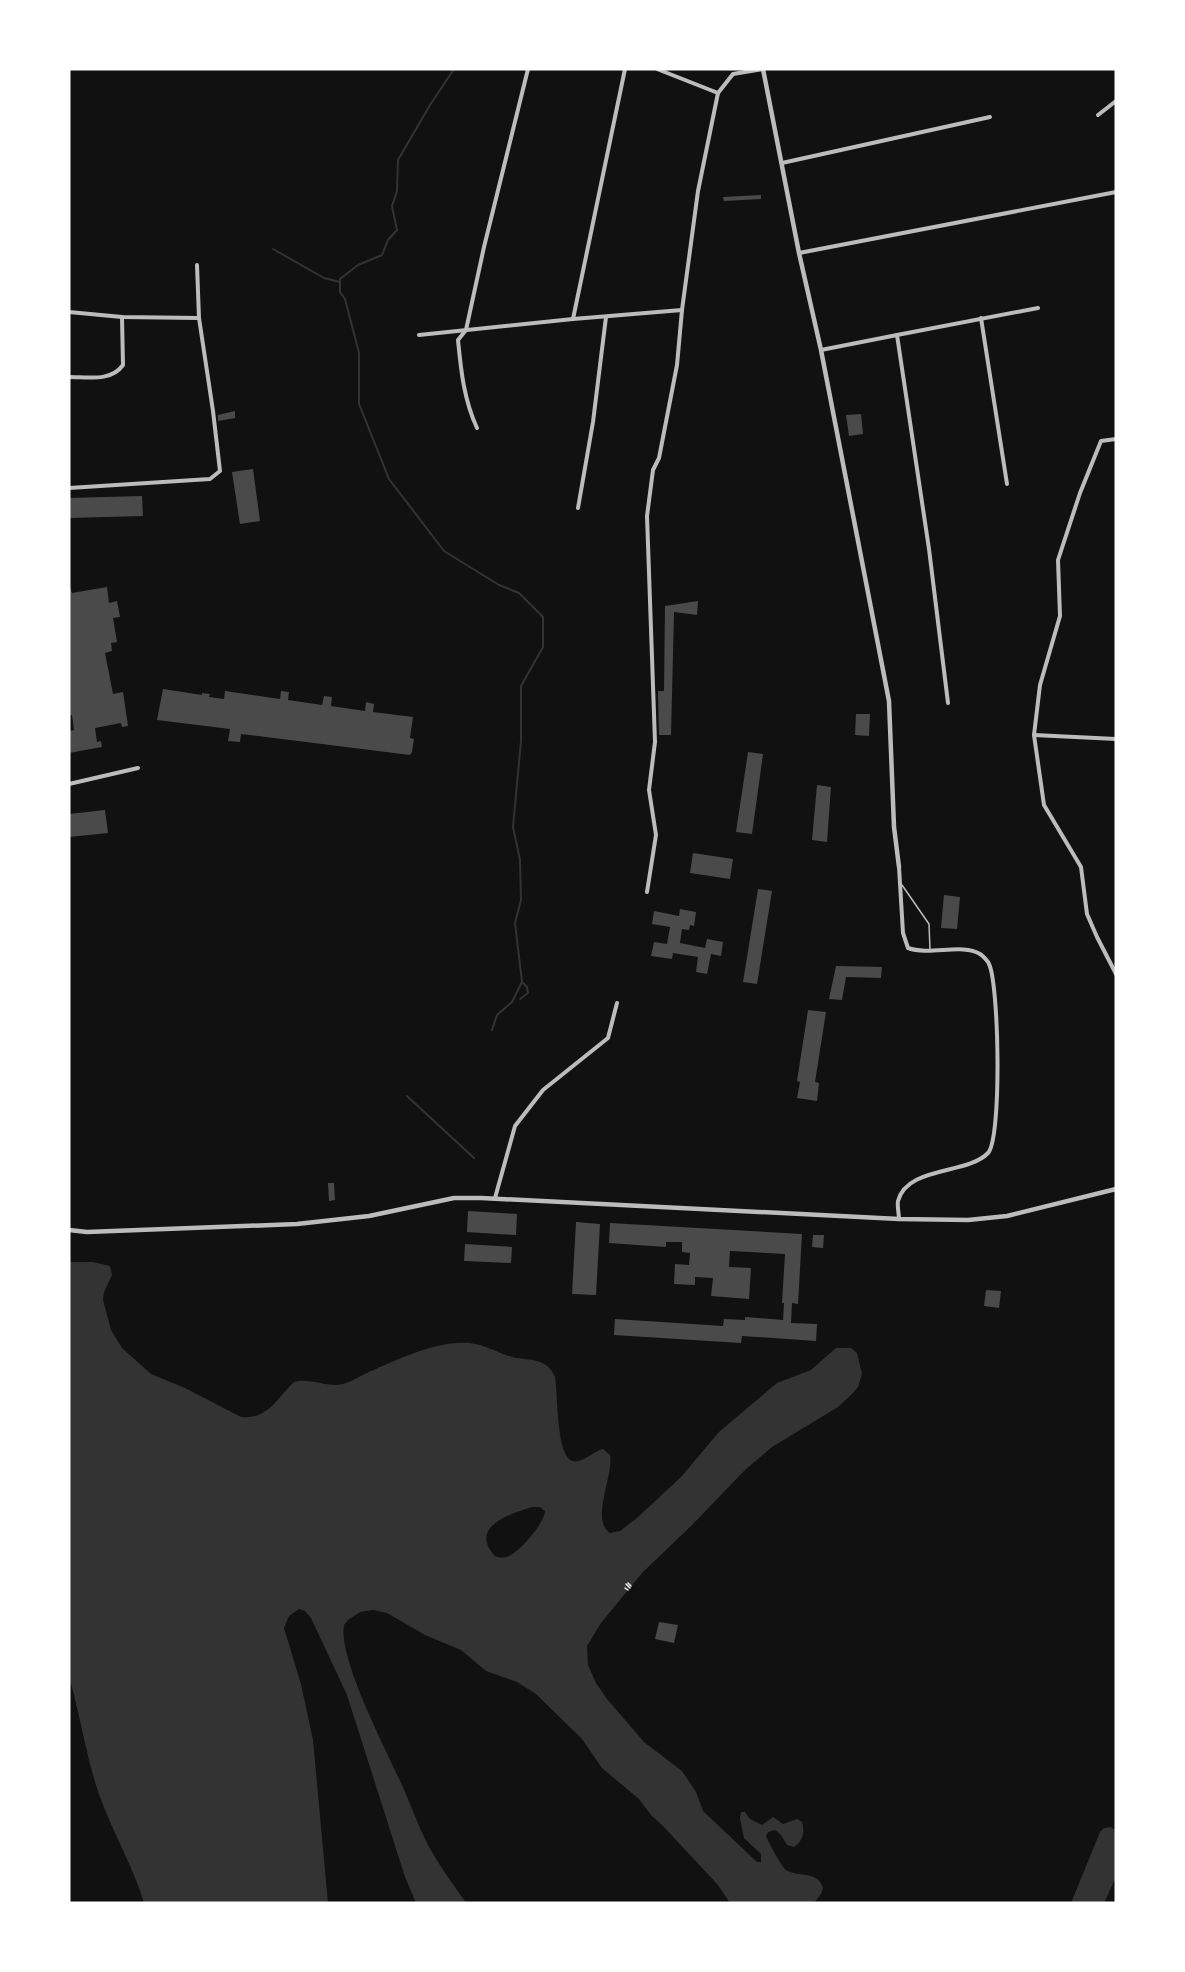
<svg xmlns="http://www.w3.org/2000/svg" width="1185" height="1972" viewBox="0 0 1185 1972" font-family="'Playfair Display',serif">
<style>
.water{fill:#333;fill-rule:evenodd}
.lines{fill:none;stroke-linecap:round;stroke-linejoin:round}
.stream{stroke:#333;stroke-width:2}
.building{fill:#4a4a4a}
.path{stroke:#f5f5f5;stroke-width:1.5}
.service{stroke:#bcbcbc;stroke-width:1.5}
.minor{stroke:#bcbcbc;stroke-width:4}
.tertiary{stroke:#bcbcbc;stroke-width:4.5}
</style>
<rect width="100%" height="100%" fill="#111"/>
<g class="water">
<path d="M69,1262H93L110,1266L112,1275L104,1292L103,1300L111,1330L122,1348L151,1374L185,1388L241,1417C268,1420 277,1398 294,1382C310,1377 327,1388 343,1384C353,1381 360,1376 369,1372C396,1360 438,1340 469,1343C487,1345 497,1353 512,1357C529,1361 547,1357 555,1377C558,1393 556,1457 573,1461C584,1463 593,1451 603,1449L610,1455C614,1475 590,1520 610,1533L620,1531L637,1518L681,1477L719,1432L777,1383L811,1370L836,1348H851L857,1353L862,1374L858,1387L852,1394L838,1407L772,1447L745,1470L693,1524L642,1573L601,1623L587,1646L588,1665L596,1683L607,1699L644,1742L682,1771L696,1792L703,1811L757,1862H761V1854L744,1838L740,1818L741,1812H745L750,1819L762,1825L773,1817L783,1824L797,1819L802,1822C805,1832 803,1841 794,1847L787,1845L781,1835L775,1830L768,1832L766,1836C769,1843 781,1866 786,1870C799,1878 818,1870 823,1888L821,1894L814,1903H730L718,1885L663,1826L651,1815L639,1799L602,1768L582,1739L536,1694L517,1682L486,1671L461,1650L425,1635L387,1613L373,1610L360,1612L348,1620L344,1625C338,1659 387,1751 402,1785C410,1803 417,1823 426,1841C437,1863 452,1882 466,1903H416L405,1877L347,1695L311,1618L305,1611L299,1609L289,1616L284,1628L301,1684L313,1740L328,1903H144C133,1866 113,1833 100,1797C86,1758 81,1717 69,1677ZM532,1507H540L545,1511C545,1522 520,1552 509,1556C504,1558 500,1558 495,1556C468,1526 511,1514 532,1507Z"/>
<path d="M1111,1827L1116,1831V1877L1104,1903H1071L1100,1832L1104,1828Z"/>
</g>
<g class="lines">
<g class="stream">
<path d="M454,69L430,105L398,160L397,191L392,206L397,230L388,240L382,255L358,265L340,279V292L345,299L359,353V404L389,479L444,551L499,585L519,593L543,617V647L521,686V741L513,827L520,860L521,900L515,923L522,982L512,1002L497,1015L492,1030"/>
<path d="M273,249L324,278L340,282"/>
<path d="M520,999L528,993L527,987L522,982"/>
<path d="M407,1096L474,1158"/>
</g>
</g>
<g class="building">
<path d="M761,195V199L724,201L723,197Z"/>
<path d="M235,411V418L218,421V415Z"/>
<path d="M861,414L863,434L849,436L846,415Z"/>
<path d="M253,469L260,521L240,524L232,472Z"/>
<path d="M142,496L143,516L69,518V498Z"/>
<path d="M69,584L72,593L107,587L109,603L117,601L120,617L113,618L117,642L111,643L112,651L105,653L113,694L123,692L128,726L122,727L121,723L95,728L97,742L101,741L102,747L69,753V731L74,730L72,715H69Z"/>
<path d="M698,601L697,615L674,612L671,735H659L658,691H664L665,606Z"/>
<path d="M163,689L202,695V693L210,694L209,697L224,699L225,691L280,699L281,691L289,692L288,700L322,705L324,696L332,697L331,706L365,711L366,702L374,704L373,712L413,717L410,738L414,739L412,752L410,755L241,734L240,742L228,741L230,729L157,720Z"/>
<path d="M856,714H870L869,736L855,735Z"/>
<path d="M748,752L763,754L752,834L736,832Z"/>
<path d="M817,785L831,787L827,842L812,840Z"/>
<path d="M105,810L108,833L69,837V814Z"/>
<path d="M693,853L733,859L730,879L690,873Z"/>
<path d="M758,889L772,891L757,984L743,982Z"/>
<path d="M944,895L960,897L957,929L941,928Z"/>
<path d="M680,909L696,912L694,926L690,925L689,930L682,929L680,943L705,948L707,939L723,942L721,956L711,954L707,974L696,972L698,957L673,953L672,959L651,956L654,942L667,944L670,927L652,924L654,911L679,916Z"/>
<path d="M836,966L882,967L881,978L846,977L842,1000L829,999Z"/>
<path d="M808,1010L826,1012L815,1082L819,1083L817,1101L797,1098L800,1082L797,1081Z"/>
<path d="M328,1183H334L335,1200L329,1201Z"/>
<path d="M468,1211L517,1214L516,1235L467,1232Z"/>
<path d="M576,1222L600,1224L596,1295L572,1294Z"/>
<path d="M610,1223L802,1234L798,1304L792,1303L791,1323L817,1324L816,1341L742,1336L741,1343L614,1335L615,1319L723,1326L724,1319L745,1320V1317L783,1320L784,1303H782L785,1254L730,1251L729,1267L751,1268L749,1299L711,1296L713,1278L695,1277V1285L674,1284L675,1264L689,1265L690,1253L682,1252V1242H666V1247L609,1243Z"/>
<path d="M813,1235H824L823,1248L812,1247Z"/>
<path d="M465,1244L512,1247L511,1263L464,1261Z"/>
<path d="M986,1290L1001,1291L999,1308L984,1306Z"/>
<path d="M659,1622L678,1625L674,1643L655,1639Z"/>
</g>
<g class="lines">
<g class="path">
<path d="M628,1583L631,1586"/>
<path d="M626,1584L630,1588"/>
<path d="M625,1588L628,1590"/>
</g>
<path class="service" d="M902,885L929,924L930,950"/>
<g class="minor">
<path d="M657,69L718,93"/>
<path d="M1098,115L1116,101"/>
<path d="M782,163L990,117"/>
<path d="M799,253L1116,192"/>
<path d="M69,312L122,317L199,318"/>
<path d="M981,318L1007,484"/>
<path d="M573,319L625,69"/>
<path d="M419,335L573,319L682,310"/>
<path d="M821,350L897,335"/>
<path d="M69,377C88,377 111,382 123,365L122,317"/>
<path d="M477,428C464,400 461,371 458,340L466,330L484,247L528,69"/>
<path d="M1116,439L1101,441L1080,493L1058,560L1060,616L1040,685L1034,735L1044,805L1081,867L1087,914L1097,937L1116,974"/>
<path d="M69,488L210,479L220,471L213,411L199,318L197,265"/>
<path d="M578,508L593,422L606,317"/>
<path d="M948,703L929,549L897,335L1038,308"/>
<path d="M1034,735L1116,739"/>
<path d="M69,784L138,768"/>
<path d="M647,892L656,835L649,790L655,742L647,516L653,470L659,458L677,365L682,310L698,191L718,93L733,74L763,69"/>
<path d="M495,1198L515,1126L543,1090L608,1038L617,1003"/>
<path d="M899,1219C899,1214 897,1206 898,1201C907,1166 967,1175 988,1153C1002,1138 999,984 989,964C988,961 983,956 980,954C962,943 930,956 908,948L903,933L899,867"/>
</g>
<g class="tertiary">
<path d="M763,69L799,253L821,350L889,701L894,827L899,867"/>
<path d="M69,1230L87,1232L297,1224L369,1216L454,1198H481L899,1219L968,1220L1007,1216L1116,1189"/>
</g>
</g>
<rect width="1185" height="1972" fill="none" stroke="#ffffff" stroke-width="141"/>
</svg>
